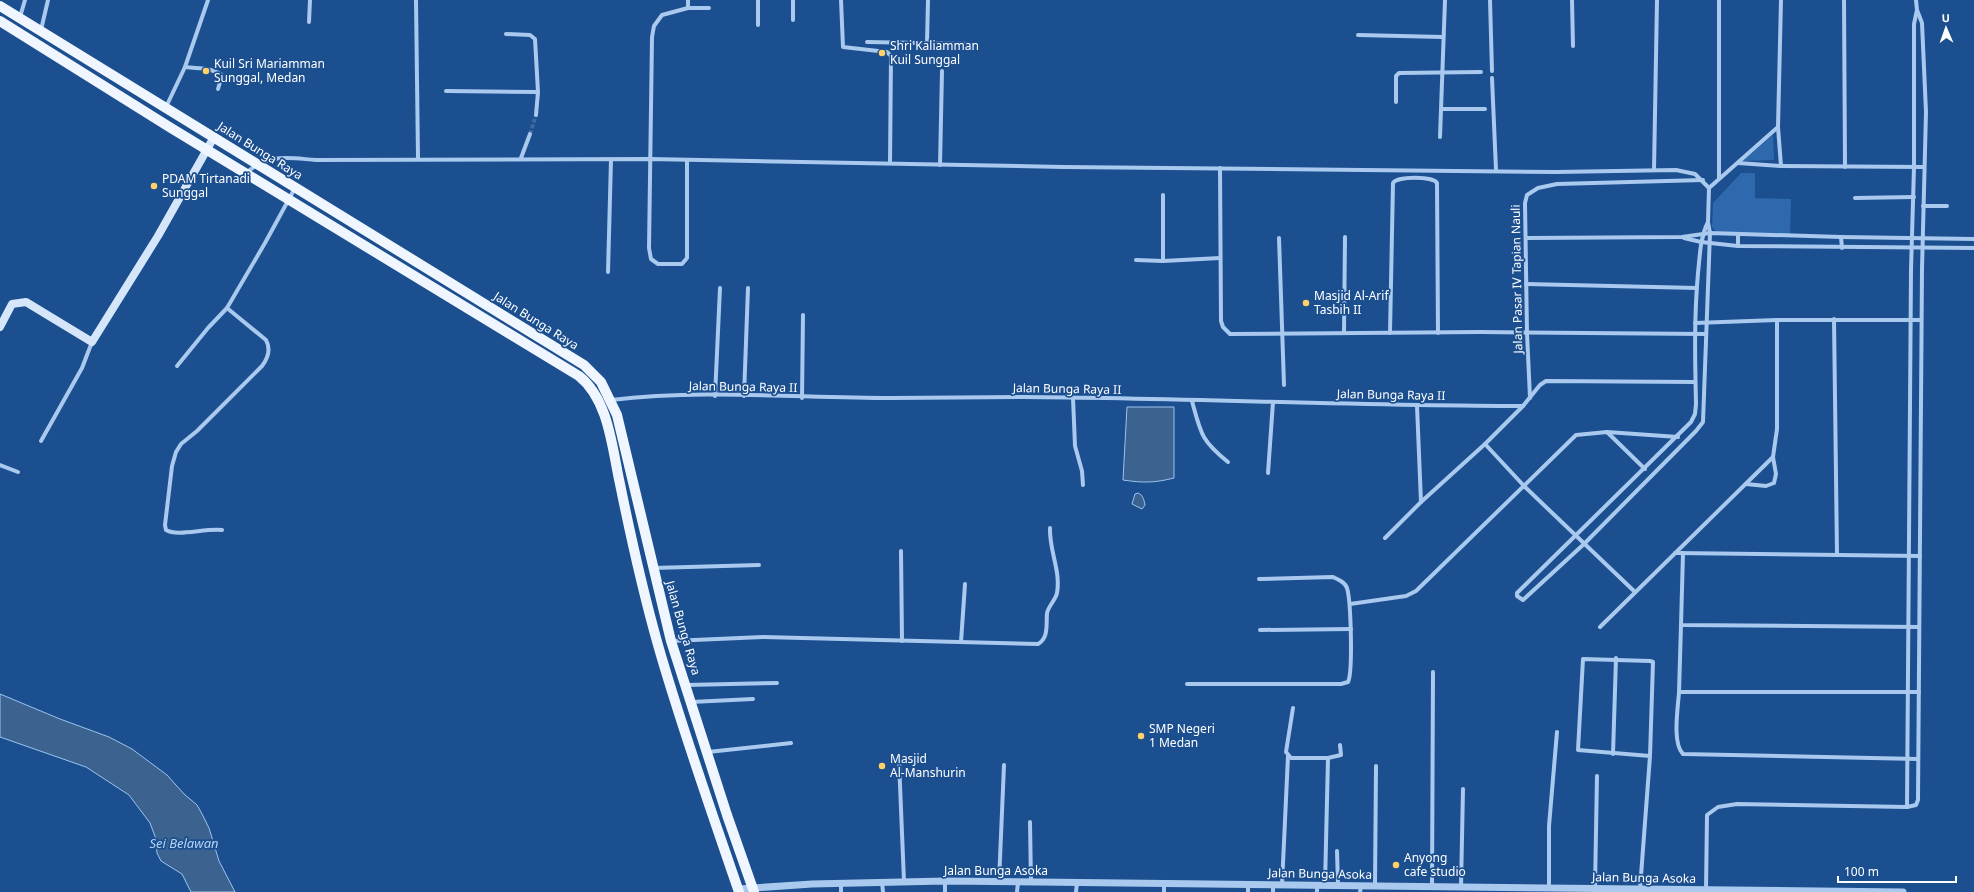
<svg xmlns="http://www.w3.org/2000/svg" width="1974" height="892" viewBox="0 0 1974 892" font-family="'Noto Sans',sans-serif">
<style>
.green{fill:#2e69ad}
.water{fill:#3c6290;stroke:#9cc4f0}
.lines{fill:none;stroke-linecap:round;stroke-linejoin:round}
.minor-tunnel{stroke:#3d69a0;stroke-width:4;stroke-dasharray:4 2;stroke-linecap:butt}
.minor{stroke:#a9c9ee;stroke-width:4}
.tertiary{stroke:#a9c9ee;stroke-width:7}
.secondary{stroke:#d6e6fa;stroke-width:8}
.primary{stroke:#f0f6ff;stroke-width:10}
.poi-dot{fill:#ffd166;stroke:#1b4f8f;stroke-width:1.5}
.labels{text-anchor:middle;stroke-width:3.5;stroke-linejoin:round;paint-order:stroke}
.poi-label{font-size:12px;fill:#fff;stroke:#1b4f8f;text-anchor:start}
.street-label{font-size:12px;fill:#fff;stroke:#1b4f8f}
.water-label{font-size:13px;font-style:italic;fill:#b5d3f5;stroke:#1b4f8f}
</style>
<rect width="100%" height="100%" fill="#1b4f8f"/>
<g class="green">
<path d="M1773,135L1774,160L1742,161Z"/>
<path d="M1741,173H1755V198L1791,199L1790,234L1718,233L1712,227L1713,203Z"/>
</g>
<g class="water">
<path d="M1127,407H1174V478C1154,483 1143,483 1123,480Z"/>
<path d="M1138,493C1143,495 1144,500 1145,505L1142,509L1132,504L1135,494Z"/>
<path d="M0,694L60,719L109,737L132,749L167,775L184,794L197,805L201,812L209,828L219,861L235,892H191L182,874L161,861L157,853L156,839L150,823L129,795L86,767L0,737Z"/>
</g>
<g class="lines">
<path class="minor-tunnel" d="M530,134L536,115"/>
<g class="minor">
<path d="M416,0L418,158"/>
<path d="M841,0L843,47L887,52L891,56L890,163"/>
<path d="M1490,0L1492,71"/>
<path d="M1572,0L1573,46"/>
<path d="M1719,0V178"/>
<path d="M1844,0L1845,167"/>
<path d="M688,8V0"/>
<path d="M20,17L25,0"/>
<path d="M793,20V0"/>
<path d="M309,22L310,0"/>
<path d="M758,25V0"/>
<path d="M41,30L48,0"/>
<path d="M506,34L530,35L535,39L538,92L536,115"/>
<path d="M1358,35L1443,37"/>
<path d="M867,42L972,44"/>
<path d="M927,43L928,0"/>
<path d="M185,67C197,68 212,68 222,75L218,89"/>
<path d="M1492,78L1496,170"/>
<path d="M446,91L538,92"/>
<path d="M1396,102V76L1399,73L1481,72"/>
<path d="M166,107L185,67L208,0"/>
<path d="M1442,109H1485"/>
<path d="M1440,137L1445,0"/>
<path d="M521,158L530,134"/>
<path d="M687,160V258L682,264H658L651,259L649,248L652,37L654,26L662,15L688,8H709"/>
<path d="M1738,163L1781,166L1778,127"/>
<path d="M940,165L942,71"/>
<path d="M1781,166L1924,167"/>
<path d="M1220,168L1221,321L1223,327L1230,334L1480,332L1706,334"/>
<path d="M1654,170L1657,0"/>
<path d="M246,173C269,153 288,158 316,160L650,159L1064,167L1556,172L1676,170L1695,174L1709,188L1708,222L1710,233L1703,422L1696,431L1584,544L1523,600L1517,596V593L1691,422L1695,414L1696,404C1695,360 1694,317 1698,273C1700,255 1700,238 1708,222"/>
<path d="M1709,188L1778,127L1781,0"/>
<path d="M1163,195V261L1220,258"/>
<path d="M1855,198L1914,197"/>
<path d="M1923,206H1947"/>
<path d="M1841,237L1842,248"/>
<path d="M1279,238L1284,385"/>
<path d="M1527,238L1682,237L1710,233L1841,237L1974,239"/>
<path d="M1684,238L1701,242L1738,246L1974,248"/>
<path d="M1738,246V235"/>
<path d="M1136,260L1163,261"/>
<path d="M608,272L611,160"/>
<path d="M1526,284L1697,288"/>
<path d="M1834,319L1837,554"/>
<path d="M1695,323L1777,320H1921"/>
<path d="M1344,332L1345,237"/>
<path d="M1390,333L1393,183C1397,176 1433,176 1437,183L1438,333"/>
<path d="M177,366L208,328L227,308"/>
<path d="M715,396L720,288"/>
<path d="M744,396L748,288"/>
<path d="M802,398L803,315"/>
<path d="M1073,398L1075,446L1082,471L1083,485"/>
<path d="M1530,398L1527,333L1525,203L1527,195L1538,188L1557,184L1703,180"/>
<path d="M611,400C703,389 798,398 891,398C935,398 979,397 1023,397C1190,398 1356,406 1523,406"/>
<path d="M1192,401C1201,434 1201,440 1228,462"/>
<path d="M1417,406L1421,502"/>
<path d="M1607,432L1645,469"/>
<path d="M41,441L82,368L92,342"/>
<path d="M1485,444L1525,487L1635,592"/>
<path d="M0,465L18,472"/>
<path d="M1268,473L1273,402"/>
<path d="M1746,484L1766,486L1774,483L1776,474L1773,457"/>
<path d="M222,530C205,528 177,537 166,530L165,525L172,466L176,452L181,444L197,431L262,366C268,358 271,349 266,340L227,308L265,243L295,188"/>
<path d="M1385,538L1421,502L1485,444L1523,406L1540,385L1546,381L1695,382"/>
<path d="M901,551L902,641"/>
<path d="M1675,553L1920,556"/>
<path d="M1683,553L1681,625L1919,627"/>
<path d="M653,568L759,565"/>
<path d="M1350,604L1406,596L1416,591L1576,435L1607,432L1678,437"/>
<path d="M1681,625L1679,692H1919"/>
<path d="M1600,627L1773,457L1777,429V320"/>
<path d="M1260,630L1351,629"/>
<path d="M671,641L763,637L1038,644C1049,638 1046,624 1047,613C1049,605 1055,601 1057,593C1061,571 1049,550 1050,528"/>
<path d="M961,642L965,584"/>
<path d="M1187,684H1341L1348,682C1353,672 1351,601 1347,588C1345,582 1339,580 1333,577L1259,579"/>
<path d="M686,685L777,683"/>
<path d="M1679,692C1678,708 1672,743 1683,754L1918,759"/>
<path d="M691,702L753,699"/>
<path d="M1293,708L1286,752L1291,758H1328L1325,885"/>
<path d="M708,752L791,743"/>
<path d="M1613,754L1616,658"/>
<path d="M1328,758L1341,755L1340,745"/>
<path d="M899,761L904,881"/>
<path d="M1907,807L1911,270L1914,167V24L1917,10L1916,0"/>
<path d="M1030,822L1031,882"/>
<path d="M1337,851L1338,885"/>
<path d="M882,882L883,892"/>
<path d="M999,882L1004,765"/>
<path d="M841,883V892"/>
<path d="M1273,885V892"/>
<path d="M1282,885L1288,756"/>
<path d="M1317,885V892"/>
<path d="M1375,886L1376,766"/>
<path d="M1432,887L1433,672"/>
<path d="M1461,887L1463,789"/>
<path d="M1549,888V826L1557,732"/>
<path d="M1595,888L1597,776"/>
<path d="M1640,889L1650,756L1653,662L1650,661L1583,659L1578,750L1650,756"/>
<path d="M1706,890L1707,815L1718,807L1737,804L1907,807L1916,805L1918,800L1922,269L1926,112L1922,23L1917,10"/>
<path d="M945,892V881"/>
<path d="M1017,892L1018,882"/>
<path d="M1076,892L1077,882"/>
<path d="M1164,892V883"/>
<path d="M1248,892V884"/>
<path d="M1360,892L1361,886"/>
</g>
<path class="tertiary" d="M738,889L812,884L945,881L1903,892"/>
<path class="secondary" d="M0,327L12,304L26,302L92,342L158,236L214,137"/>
<g class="primary">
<path d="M0,6L584,365L601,382L617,415L671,641L727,815L754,892"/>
<path d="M0,21L171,128L579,376C609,400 612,448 620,484C631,538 643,592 658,645C682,729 711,810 739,892"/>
</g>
</g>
<g class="poi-dot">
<circle cx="882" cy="53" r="4"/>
<circle cx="206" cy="71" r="4"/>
<circle cx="154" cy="186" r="4"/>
<circle cx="1306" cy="303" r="4"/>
<circle cx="1141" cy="736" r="4"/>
<circle cx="882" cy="766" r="4"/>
<circle cx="1396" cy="865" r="4"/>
</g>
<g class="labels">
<g class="poi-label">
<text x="890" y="50">Shri Kaliamman<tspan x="890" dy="14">Kuil Sunggal</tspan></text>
<text x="214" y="68">Kuil Sri Mariamman<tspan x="214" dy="14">Sunggal, Medan</tspan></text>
<text x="162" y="183">PDAM Tirtanadi<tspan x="162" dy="14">Sunggal</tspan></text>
<text x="1314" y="300">Masjid Al-Arif<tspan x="1314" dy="14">Tasbih II</tspan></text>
<text x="1149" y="733">SMP Negeri<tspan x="1149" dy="14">1 Medan</tspan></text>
<text x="890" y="763">Masjid<tspan x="890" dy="14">Al-Manshurin</tspan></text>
<text x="1404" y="862">Anyong<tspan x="1404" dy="14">cafe studio</tspan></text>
</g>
<g class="street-label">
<text transform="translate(260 151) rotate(32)" y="4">Jalan Bunga Raya</text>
<text transform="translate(1517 279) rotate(-91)" y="4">Jalan Pasar IV Tapian Nauli</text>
<text transform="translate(536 321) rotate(32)" y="4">Jalan Bunga Raya</text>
<text transform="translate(743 387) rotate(1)" y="4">Jalan Bunga Raya II</text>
<text transform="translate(1067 389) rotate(1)" y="4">Jalan Bunga Raya II</text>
<text transform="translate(1391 395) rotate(1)" y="4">Jalan Bunga Raya II</text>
<text transform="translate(683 628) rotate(74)" y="4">Jalan Bunga Raya</text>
<text x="996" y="875">Jalan Bunga Asoka</text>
<text transform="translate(1320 874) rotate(1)" y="4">Jalan Bunga Asoka</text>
<text transform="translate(1644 878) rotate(1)" y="4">Jalan Bunga Asoka</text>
</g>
<g class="water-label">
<text x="184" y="848">Sei Belawan</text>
</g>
</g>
<g transform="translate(1946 28) rotate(358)" stroke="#1b4f8f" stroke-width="3" paint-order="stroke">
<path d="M0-3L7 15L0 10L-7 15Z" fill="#ffffff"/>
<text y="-6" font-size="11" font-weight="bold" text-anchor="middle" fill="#ffffff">U</text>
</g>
<path d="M1838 876v6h118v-6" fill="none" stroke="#ffffff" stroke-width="2"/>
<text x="1844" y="876" font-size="12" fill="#ffffff" stroke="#1b4f8f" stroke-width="3" paint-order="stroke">100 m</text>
</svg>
